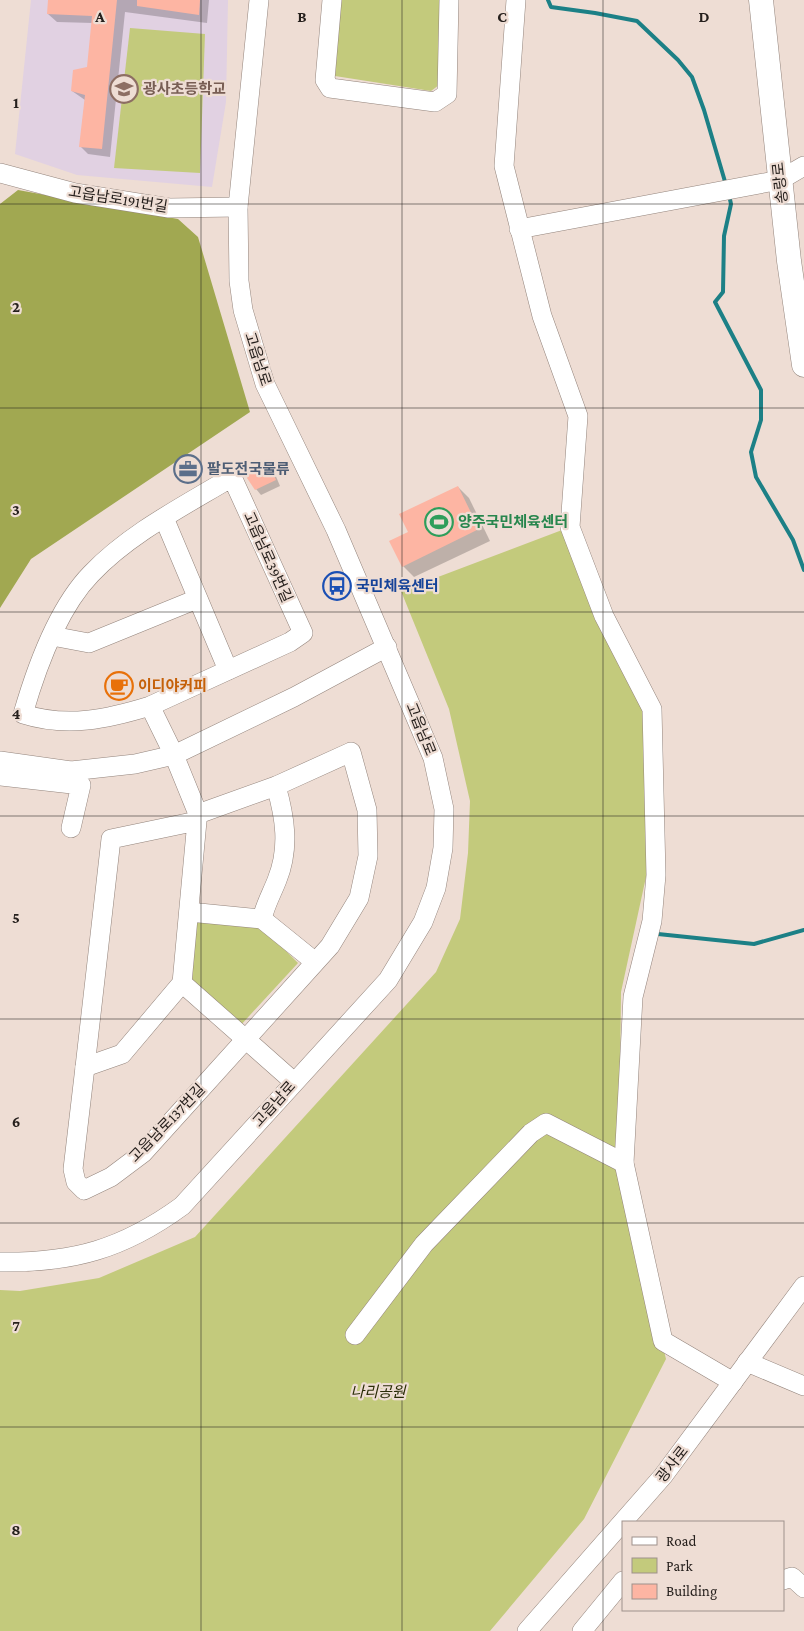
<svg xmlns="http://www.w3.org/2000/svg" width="804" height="1631" viewBox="0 0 804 1631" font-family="'Crimson Pro','Noto Sans KR',serif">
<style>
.education{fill:#e1d1e2}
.green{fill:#c3ca7c}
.forest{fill:#a1a851}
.shadow{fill:#0003}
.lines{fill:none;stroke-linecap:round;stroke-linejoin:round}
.stream{stroke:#1c8086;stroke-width:4}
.building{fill:#fdb5a3}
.minor-casing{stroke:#93847c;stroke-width:20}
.major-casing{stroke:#93847c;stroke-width:25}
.minor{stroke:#fff;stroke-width:19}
.major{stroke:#fff;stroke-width:24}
.grid{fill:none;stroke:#26201d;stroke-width:1;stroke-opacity:0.55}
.labels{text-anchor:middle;stroke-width:4.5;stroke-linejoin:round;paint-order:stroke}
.education-label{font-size:15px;font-weight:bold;fill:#785e54;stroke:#eeddd4;text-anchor:start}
.street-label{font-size:15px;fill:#26201d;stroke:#eeddd4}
.service-label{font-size:15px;font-weight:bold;fill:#4e5e75;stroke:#eeddd4;text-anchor:start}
.leisure-label{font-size:15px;font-weight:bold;fill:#27864d;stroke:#eeddd4;text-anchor:start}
.transit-label{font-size:15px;font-weight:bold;fill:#164399;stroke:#eeddd4;text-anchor:start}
.food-label{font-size:15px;font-weight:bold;fill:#c56008;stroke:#eeddd4;text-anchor:start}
.park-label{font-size:15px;font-style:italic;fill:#2a2c06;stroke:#eeddd4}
.grid-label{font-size:16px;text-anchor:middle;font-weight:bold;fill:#26201d;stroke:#eeddd4;stroke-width:4.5;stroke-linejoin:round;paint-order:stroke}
</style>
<rect width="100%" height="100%" fill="#eeddd4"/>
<path class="education" d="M31,0H228L226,102L212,187L77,175L15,154Z"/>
<g class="green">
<path d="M339,0H441L439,85L431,91L335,76Z"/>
<path d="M130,28L205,34L200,173L114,168Z"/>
<path d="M570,527L652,709L646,877L621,992L619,1170L666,1359L584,1519L490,1631H0V1290L20,1291L99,1278L195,1237L436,972L460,919L468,853L470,801L449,709L401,591Z"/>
<path d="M196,922L260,925L298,963L239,1027L192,982Z"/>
</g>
<path class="forest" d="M18,190L178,219L198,237L250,412L31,559L0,608V204Z"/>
<g class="shadow">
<path d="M50,0H209L207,23L125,12L110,157L88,154L80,146L85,100L72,91L88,68L93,23L57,22L48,14Z"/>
<path d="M267,461L272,467L280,486L261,495L256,489Z"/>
<path d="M458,487L469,498L490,541L414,577L403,566L409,533Z"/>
</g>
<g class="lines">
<g class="stream">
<path d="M548,0L551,7L595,13L637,21L678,60L692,77L704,110L726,185"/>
<path d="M729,195L731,204L724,236L723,292L715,302L761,390V420L751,452L756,477L793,540L804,570"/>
<path d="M658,934L754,944L804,930"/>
</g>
</g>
<g class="building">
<path d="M48,0H117L102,149L79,147L85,95L71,91L73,70L87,67L92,16L47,14Z"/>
<path d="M137,0H200L199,15L137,6Z"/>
<path d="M267,460L276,480L255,490L247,478L252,468Z"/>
<path d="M458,486L479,529L402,567L389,541L408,532L399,514Z"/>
</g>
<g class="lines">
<defs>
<g id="minor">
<path d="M332,0L325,80L330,88L435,102L447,94L449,0"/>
<path d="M516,0L504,166L542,316L578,416L570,527L604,616L652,709L656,875L652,921L633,997L624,1163L663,1341L733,1382"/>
<path d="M0,173L75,193L169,208L238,207"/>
<path d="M519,229L780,180L804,166"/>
<path d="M164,518L228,670"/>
<path d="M52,636L89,643L197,599"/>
<path d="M150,706L290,642L303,633L232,477C184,506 130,533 91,574C58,608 36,669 23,714C67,728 108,719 150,706L174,755L198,814L197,821L182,983L122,1054L85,1067L111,839L197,821"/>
<path d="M0,761L71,771L135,764L174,755L294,697L387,647"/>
<path d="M0,776L81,785L71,828"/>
<path d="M189,912L262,919L314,961"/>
<path d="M262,919C265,905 272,893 277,880C290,848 285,817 276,786"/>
<path d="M182,983L294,1082"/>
<path d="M85,1067L73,1169L76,1182L84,1190L111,1177L143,1153L330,946L359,898L368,856L367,810L351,752L276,786L198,814"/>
<path d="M0,1262C73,1263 123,1249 182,1206L388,980L423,922L436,888L443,848L444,809L433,758L336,530L265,384L243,310L239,281L238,207L259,0"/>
<path d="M355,1335L424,1244L531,1133L546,1123L624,1163"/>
<path d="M747,1362L804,1386"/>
<path d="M783,1580L792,1577L804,1588"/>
<path d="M527,1631L663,1476L804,1286"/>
<path d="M582,1631L623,1581"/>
</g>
<path id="major" d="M761,0L789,261L804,365"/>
</defs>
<use href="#minor" class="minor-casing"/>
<use href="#major" class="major-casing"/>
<use href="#minor" class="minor"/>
<use href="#major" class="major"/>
</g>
<path class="grid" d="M201,0V1631M402,0V1631M603,0V1631M0,204H804M0,408H804M0,612H804M0,816H804M0,1019H804M0,1223H804M0,1427H804"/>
<defs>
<symbol id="school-ring" viewBox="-11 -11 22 22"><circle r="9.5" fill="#eeddd4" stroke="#8d6e63" stroke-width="1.5"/><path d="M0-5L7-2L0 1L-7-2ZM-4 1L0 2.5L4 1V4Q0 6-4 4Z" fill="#8d6e63"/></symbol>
<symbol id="office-ring" viewBox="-11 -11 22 22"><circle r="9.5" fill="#eeddd4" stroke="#5c6f8a" stroke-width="1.5"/><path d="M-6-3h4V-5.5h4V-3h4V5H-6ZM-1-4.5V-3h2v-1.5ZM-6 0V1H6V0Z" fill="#5c6f8a"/></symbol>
<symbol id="stadium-ring" viewBox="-11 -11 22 22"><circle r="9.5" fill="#eeddd4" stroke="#2e9e5b" stroke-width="1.5"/><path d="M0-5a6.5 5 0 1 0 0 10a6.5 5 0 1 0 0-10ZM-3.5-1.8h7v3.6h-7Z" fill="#2e9e5b"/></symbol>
<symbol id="bus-ring" viewBox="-11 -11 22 22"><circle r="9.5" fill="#eeddd4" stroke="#1a4fb4" stroke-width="1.5"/><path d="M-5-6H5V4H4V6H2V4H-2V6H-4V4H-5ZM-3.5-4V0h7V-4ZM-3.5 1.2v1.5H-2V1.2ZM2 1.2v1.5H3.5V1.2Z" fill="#1a4fb4"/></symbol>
<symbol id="cafe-ring" viewBox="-11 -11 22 22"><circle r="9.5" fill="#eeddd4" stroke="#e8710a" stroke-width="1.5"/><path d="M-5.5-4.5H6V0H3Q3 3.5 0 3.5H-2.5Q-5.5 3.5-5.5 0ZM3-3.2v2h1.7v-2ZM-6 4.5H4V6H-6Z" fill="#e8710a"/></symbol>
</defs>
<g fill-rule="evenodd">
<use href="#school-ring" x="108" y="73" width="32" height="32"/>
<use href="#office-ring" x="172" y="453" width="32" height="32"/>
<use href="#stadium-ring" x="423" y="506" width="32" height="32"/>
<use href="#bus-ring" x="321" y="570" width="32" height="32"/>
<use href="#cafe-ring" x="103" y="670" width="32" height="32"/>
</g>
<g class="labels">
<g class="education-label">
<text x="143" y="94">광사초등학교</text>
</g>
<g class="street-label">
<text transform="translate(780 183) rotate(-96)" y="5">송랑로</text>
<text transform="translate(118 199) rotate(9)" y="5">고읍남로191번길</text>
<text transform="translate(258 359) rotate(72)" y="5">고읍남로</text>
<text transform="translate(268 557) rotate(66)" y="5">고읍남로39번길</text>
<text transform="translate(421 729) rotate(68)" y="5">고읍남로</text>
<text transform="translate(274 1104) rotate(-48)" y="5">고읍남로</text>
<text transform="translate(167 1123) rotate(-46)" y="5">고읍남로137번길</text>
<text transform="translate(672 1464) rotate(-52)" y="5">광사로</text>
</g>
<g class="service-label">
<text x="207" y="474">팔도전국물류</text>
</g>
<g class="leisure-label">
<text x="458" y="527">양주국민체육센터</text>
</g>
<g class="transit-label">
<text x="356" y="591">국민체육센터</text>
</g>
<g class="food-label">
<text x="138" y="691">이디야커피</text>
</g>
<g class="park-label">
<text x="378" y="1397">나리공원</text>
</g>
</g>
<g class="grid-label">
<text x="100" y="22">A</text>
<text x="302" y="22">B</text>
<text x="502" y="22">C</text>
<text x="704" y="22">D</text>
<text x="16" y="108">1</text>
<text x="16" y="312">2</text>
<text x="16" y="515">3</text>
<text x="16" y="719">4</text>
<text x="16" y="923">5</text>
<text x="16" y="1127">6</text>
<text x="16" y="1331">7</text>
<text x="16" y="1535">8</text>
</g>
<rect x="622" y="1521" width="162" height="90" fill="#eeddd4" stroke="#9e918b"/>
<rect x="632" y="1537" width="25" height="8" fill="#ffffff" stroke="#9e918b"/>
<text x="666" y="1546" font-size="15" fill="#26201d">Road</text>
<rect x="632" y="1558" width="25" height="15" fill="#c3ca7c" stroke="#9e918b"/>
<text x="666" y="1571" font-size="15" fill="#26201d">Park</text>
<rect x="632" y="1584" width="25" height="15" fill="#fdb5a3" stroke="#9e918b"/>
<text x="666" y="1596" font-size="15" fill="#26201d">Building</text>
</svg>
